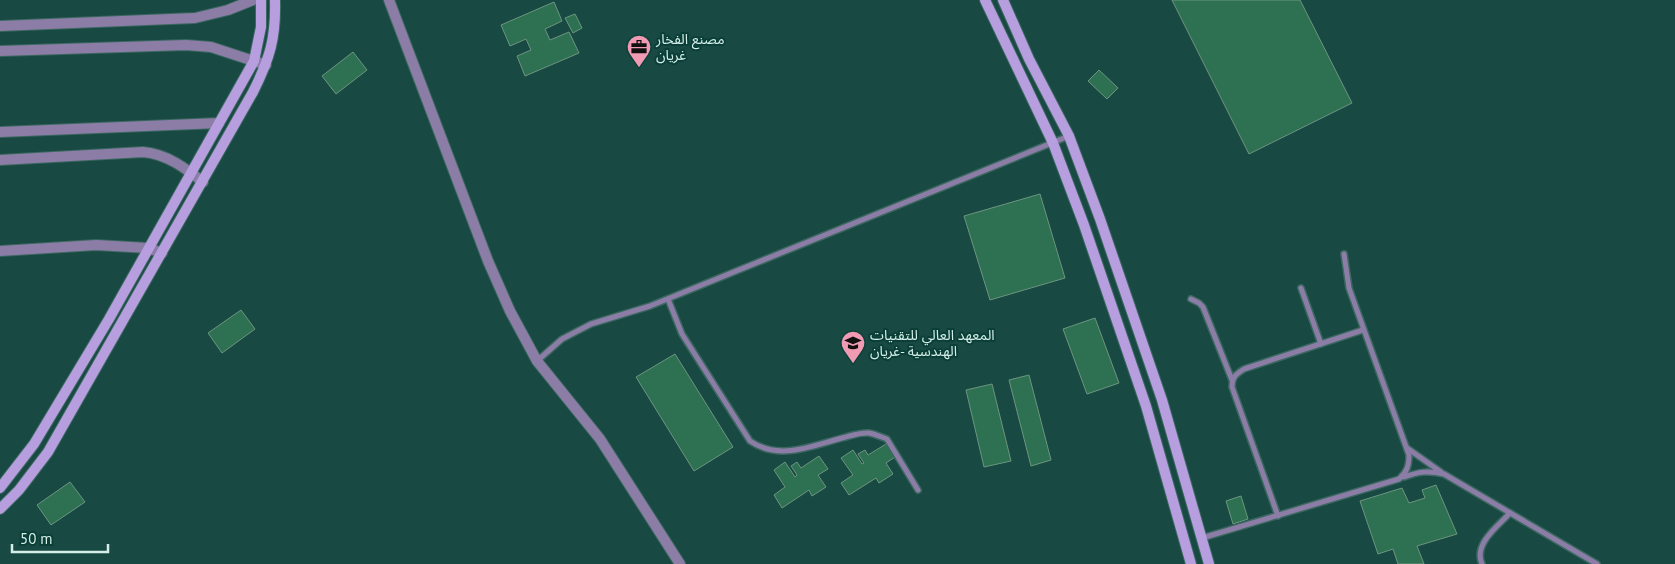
<svg xmlns="http://www.w3.org/2000/svg" width="1675" height="564" viewBox="0 0 1675 564" font-family="'PT Sans','Noto Sans Arabic',sans-serif">
<style>
.building{fill:#2e7052;stroke:#6d9580}
.lines{fill:none;stroke-linecap:round;stroke-linejoin:round}
.lane-casing{stroke:#3a6760;stroke-width:8}
.street-casing{stroke:#3a6760;stroke-width:12}
.secondary-casing{stroke:#3a6760;stroke-width:12}
.lane{stroke:#8c7da6;stroke-width:5}
.street{stroke:#8c7da6;stroke-width:10}
.secondary{stroke:#b69edf;stroke-width:10}
.labels{text-anchor:middle;stroke-width:4;stroke-linejoin:round;paint-order:stroke}
.poi-label{font-size:14px;fill:#d5eee9;stroke:#0a3f37;text-anchor:start}
</style>
<rect width="100%" height="100%" fill="#184942"/>
<g class="building">
<path d="M1172,0H1300L1352,103L1249,154Z"/>
<path d="M554,2L562,21L545,29L550,40L569,32L579,53L525,76L517,56L531,50L526,39L510,46L501,25Z"/>
<path d="M575,14L582,28L573,33L565,18Z"/>
<path d="M353,52L367,70L336,94L322,76Z"/>
<path d="M1099,70L1118,88L1107,99L1088,81Z"/>
<path d="M1040,194L1065,278L990,300L964,216Z"/>
<path d="M241,310L255,329L222,353L208,333Z"/>
<path d="M1095,318L1119,383L1087,394L1063,329Z"/>
<path d="M675,354L733,447L694,471L636,377Z"/>
<path d="M1029,375L1051,460L1031,466L1009,380Z"/>
<path d="M992,384L1011,461L984,467L966,390Z"/>
<path d="M886,444L895,457L886,463L893,474L879,483L876,478L849,495L841,483L853,475L841,458L853,450L862,464L864,463L858,454L865,450L868,455Z"/>
<path d="M819,456L828,469L818,475L826,487L812,496L809,490L782,508L774,495L785,487L774,470L785,462L795,477L797,475L791,466L797,462L801,468Z"/>
<path d="M70,482L85,502L51,525L37,505Z"/>
<path d="M1436,485L1457,534L1417,546L1424,564H1398L1393,549L1378,554L1360,501L1402,488L1409,503L1425,498L1422,490Z"/>
<path d="M1241,496L1248,519L1233,524L1226,501Z"/>
</g>
<g class="lines">
<defs>
<g id="lane">
<path d="M1301,288L1321,344"/>
<path d="M668,299L682,334L750,441C779,461 811,446 842,438C850,436 860,432 869,433C875,434 881,437 887,439L918,490"/>
<path d="M1191,299L1199,303L1203,307L1232,380"/>
<path d="M537,361L562,339L591,324L650,306L1069,136"/>
<path d="M1407,448L1441,472"/>
<path d="M1404,477C1418,472 1428,470 1444,474L1597,564"/>
<path d="M1278,516L1232,387C1232,377 1236,374 1244,369L1363,330"/>
<path d="M1202,538L1399,479C1407,472 1409,466 1409,455L1349,288L1344,254"/>
<path d="M1482,564C1473,544 1498,526 1510,513"/>
</g>
<g id="street">
<path d="M389,0L488,261L510,311L537,361L600,439L680,564"/>
<path d="M0,26L195,18L228,10L253,0"/>
<path d="M0,51L186,45L211,47L266,65"/>
<path d="M0,132L219,123"/>
<path d="M0,160L143,152C167,154 185,168 203,182"/>
<path d="M0,251L96,245L148,248L162,253"/>
</g>
<g id="secondary">
<path d="M985,0L1053,143L1084,225L1146,406L1191,564"/>
<path d="M1003,0L1029,59L1069,136L1100,219L1162,400L1209,564"/>
<path d="M0,488L34,444L109,319L254,61L261,27V0"/>
<path d="M0,509L19,490L48,452L253,92C270,58 276,38 275,0"/>
</g>
</defs>
<use href="#lane" class="lane-casing"/>
<use href="#street" class="street-casing"/>
<use href="#secondary" class="secondary-casing"/>
<use href="#lane" class="lane"/>
<use href="#street" class="street"/>
<use href="#secondary" class="secondary"/>
</g>
<defs>
<symbol id="office-pin" viewBox="-11 -11 22 30"><path d="M0 17L-7.5 6A9.5 9.5 0 1 1 7.5 6Z" fill="#f19ab3" stroke="#0a3f37"/><path d="M-6-3h4V-5.5h4V-3h4V5H-6ZM-1-4.5V-3h2v-1.5ZM-6 0V1H6V0Z" fill="#111"/></symbol>
<symbol id="university-pin" viewBox="-11 -11 22 30"><path d="M0 17L-7.5 6A9.5 9.5 0 1 1 7.5 6Z" fill="#f19ab3" stroke="#0a3f37"/><path d="M0-5L7-2L0 1L-7-2ZM-4 1L0 2.5L4 1V4Q0 6-4 4Z" fill="#111"/></symbol>
</defs>
<g fill-rule="evenodd">
<use href="#office-pin" x="625" y="33" width="28" height="38"/>
<use href="#university-pin" x="839" y="329" width="28" height="38"/>
</g>
<g class="labels">
<g class="poi-label">
<text x="656" y="44">مصنع الفخار<tspan x="656" dy="16">غريان</tspan></text>
<text x="870" y="340">المعهد العالي للتقنيات<tspan x="870" dy="16">الهندسية -غريان</tspan></text>
</g>
</g>
<path d="M12 544v8h96v-8" fill="none" stroke="#d5eee9" stroke-width="2.5"/>
<text x="20" y="544" font-size="15" fill="#d5eee9" stroke="#0a3f37" stroke-width="4" paint-order="stroke">50 m</text>
</svg>
